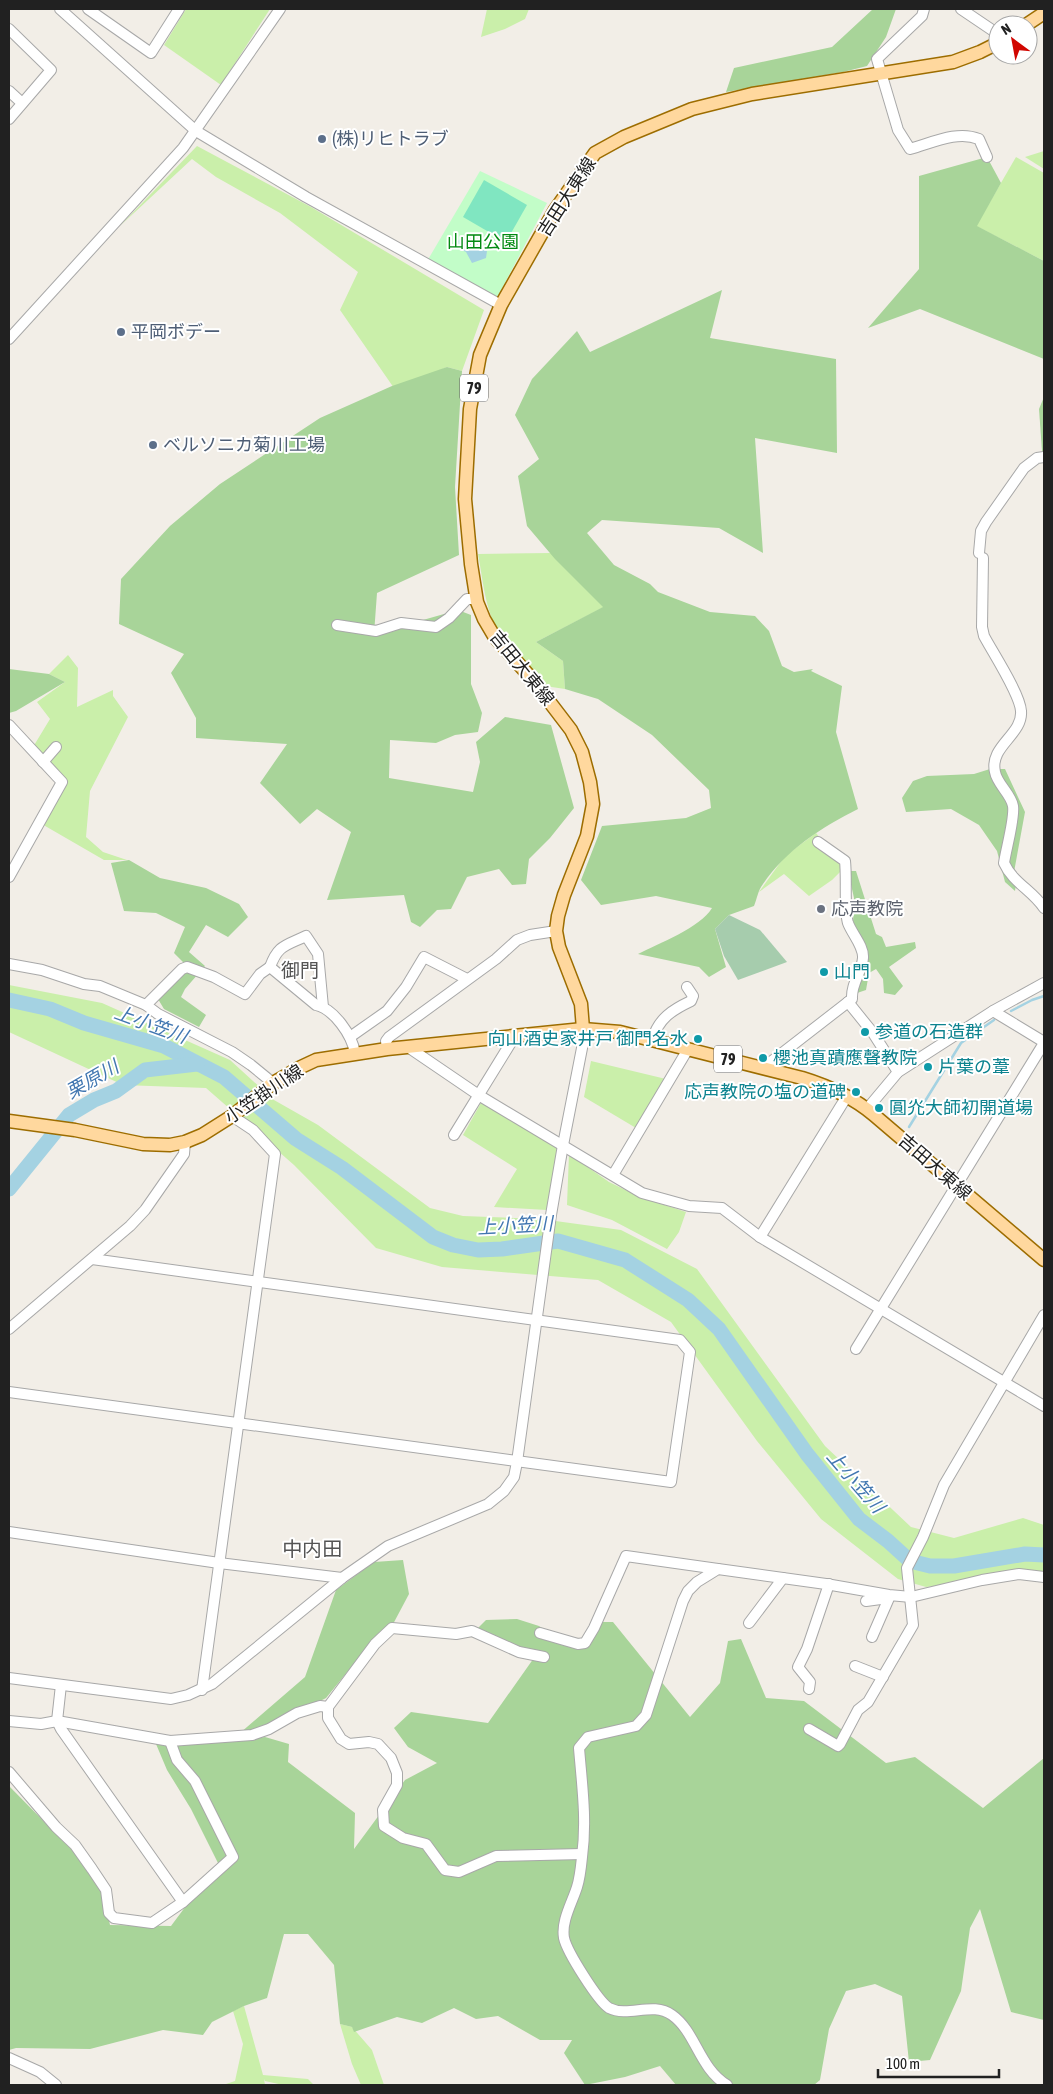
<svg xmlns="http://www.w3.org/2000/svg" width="1053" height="2094" viewBox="0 0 1053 2094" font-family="'Asap Condensed','Noto Sans JP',sans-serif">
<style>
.grass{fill:#caefaa}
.forest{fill:#a8d499}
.cemetery{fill:#a6ccad}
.park{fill:#c2fdc8}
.pitch{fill:#80e6c1}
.water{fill:#a4d2e2}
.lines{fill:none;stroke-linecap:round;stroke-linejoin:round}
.stream{stroke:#a4d2e2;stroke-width:2.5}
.river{stroke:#a4d2e2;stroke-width:15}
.minor-casing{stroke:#a8a8a8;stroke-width:12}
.major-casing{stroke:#9d6d00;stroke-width:15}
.minor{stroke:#fff;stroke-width:10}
.major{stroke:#ffd89e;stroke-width:12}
.service-dot{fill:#5c6f8a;stroke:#fff;stroke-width:2}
.worship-dot{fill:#6b7280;stroke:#fff;stroke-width:2}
.culture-dot{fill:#0f9aa8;stroke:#fff;stroke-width:2}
.labels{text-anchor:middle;stroke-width:4;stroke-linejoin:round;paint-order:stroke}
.shield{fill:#fff;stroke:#646464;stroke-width:1}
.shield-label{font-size:16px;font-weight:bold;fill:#212121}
.service-label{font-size:18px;fill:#4e5e75;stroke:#fff;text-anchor:start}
.street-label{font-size:18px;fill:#212121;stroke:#fff}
.park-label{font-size:18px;fill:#038a12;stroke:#fff}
.worship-label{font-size:18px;fill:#5b616d;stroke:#fff;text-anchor:start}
.culture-label{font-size:18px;fill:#0d838f;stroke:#fff;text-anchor:start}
.neighbourhood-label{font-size:19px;fill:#545454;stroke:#fff}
.water-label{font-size:19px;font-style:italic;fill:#4277b1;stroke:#fff}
.quarter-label{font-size:20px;fill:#545454;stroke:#fff}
</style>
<rect width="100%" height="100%" fill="#f2eee7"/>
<g class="grass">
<path d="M186,9H270L221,85L164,45Z"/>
<path d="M487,9H529L525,19L505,29L481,37Z"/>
<path d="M197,146L311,207L484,310L462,371L447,367L396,391L340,310L358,272L280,213L216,177L192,159L120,226Z"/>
<path d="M1044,151V169L1025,157Z"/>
<path d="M1016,157L1044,173V261L976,226Z"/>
<path d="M551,553L604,607L536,642L563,661L565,689L545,686C527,666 503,644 492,619C484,598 482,575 478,554Z"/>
<path d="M68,655L78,668L77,707L113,690V696L128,717L90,791L86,837L103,852L127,860H104L40,823L58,784L30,752L50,719L37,702L65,682L49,674Z"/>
<path d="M816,833L845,867L832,880L809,896L784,874L759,892L785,856Z"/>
<path d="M9,985L102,1003L230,1060L274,1100L318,1125L430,1208L463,1216L541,1219L621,1230L697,1269L825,1446L911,1527L954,1538L1023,1518L1044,1525V1578L1028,1575L926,1587L898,1579L821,1519L757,1441L671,1322L598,1280L442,1267L376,1248L294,1165L206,1088L123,1085L9,1032Z"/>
<path d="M591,1061L666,1079L636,1128L584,1097Z"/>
<path d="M482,1101L558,1145L547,1210L494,1207L517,1169L463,1135Z"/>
<path d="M569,1154L609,1182L640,1197L686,1212L679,1232L667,1249L612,1220L567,1205Z"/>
<path d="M244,2006L263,2075L308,2079L314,2085H283L265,2081L264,2079L265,2085H223L235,2081L243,2044L233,2011Z"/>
<path d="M340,2024L352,2027L372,2050L384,2085H361L352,2064Z"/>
</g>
<g class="forest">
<path d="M873,9H896L886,37L867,66L843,72L726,92L734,68L832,47Z"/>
<path d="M987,157L1001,183L977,226L1044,261V359L920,309L868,328L919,269V176Z"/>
<path d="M722,290L710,338L836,359L837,453L755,438L763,553L719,528L602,520L587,533L614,565L650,584L658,592L710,612L755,616L769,631L782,666L794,672L813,669L811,671L842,686L836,732L858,809C822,827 786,850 763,884C758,890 757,899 754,906L729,915L715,929L726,967L709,977L699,967L638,954C659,943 700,928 712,908L656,896L601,905L581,880L602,826L686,818L711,808L709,790L652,735L598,699L565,689L563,661L536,642L603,607L555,559L527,526L518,476L539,459L515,415L532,379L577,331L590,352Z"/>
<path d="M447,367L462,371L455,487L459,555L377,593L374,634L458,610L471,615V684L482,713L478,732L455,735L436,743L390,740L389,778L473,792L480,762L476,742L505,717L551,725L574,808L550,838L529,859L526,884L512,885L499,869L467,877L451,909L437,910L420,927L411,922L404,895L327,900L351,832L317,809L300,824L260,783L287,744L196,738V718L171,673L184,654L119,624L121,579L170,526L220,484L320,418L392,386Z"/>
<path d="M1044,397V454L1042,451L1039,409Z"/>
<path d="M9,669L49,674L65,682L16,711L9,713Z"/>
<path d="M990,769H1005L1025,812L1014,872L1017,877L1015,891L1005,882L997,851L979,825L951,809L906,812L902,798L913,781L927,776L974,774Z"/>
<path d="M129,860L160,878L206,888L239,904L248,917L228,937L206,925L189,952L205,966L185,989L181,997L206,1015L199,1027L164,1009L158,999L184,963L174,953L185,927L156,913L124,911L111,863Z"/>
<path d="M848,871H856L876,934L882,937L886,947L915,942L916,948L889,967L903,986L895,995L884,993L883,979L876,969L869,973L866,990L857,993L867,958L864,942L853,923L854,898Z"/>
<path d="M403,1560L409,1594L392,1626L375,1638L326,1698L267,1728L240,1733L305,1677L336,1590L374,1562Z"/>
<path d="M517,1619L539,1626L569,1645L583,1648L600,1622H613L690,1717L720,1683L728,1641L741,1639L766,1698L804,1701L886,1763L915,1757L983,1808L1044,1758V2020L1011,2012L980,1909L970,1928L961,1991L930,2060L909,2062L902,1996L875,1984L846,1991L829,2029L820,2080L814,2085H676L660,2066L625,2077L585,2085L564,2053L572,2040H540L498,2016L476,2019L454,2008L422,2023L397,2017L354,2032L352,2027L340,2024L334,1965L308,1934H284L267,1998L244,2006L212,2022L203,2035L163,2030L90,2049L16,2048L9,2050V1786L78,1856L102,1889L110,1925L171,1926L218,1863L191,1809L167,1770L156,1744L244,1740L265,1737L289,1744L288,1762L355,1813L354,1849L405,1780L437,1763L408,1747L394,1728L411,1712L488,1723L536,1655L478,1628L486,1620Z"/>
</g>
<path class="cemetery" d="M729,915L760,930L787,962L738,980L724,956L715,929Z"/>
<path class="park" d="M480,171L547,203L497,298L426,263Z"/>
<path class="pitch" d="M484,180L527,205L506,242L463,217Z"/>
<path class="water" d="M463,236L471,245L487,251L486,258L472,263L466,252L460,249L458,241Z"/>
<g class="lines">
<g class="stream">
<path d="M1011,1011L1032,1000L1044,996"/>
<path d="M909,1127L961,1043L994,1020"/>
</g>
<g class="river">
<path d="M9,1000L50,1009L84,1023L164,1046L224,1077L296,1139L342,1168L433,1237L453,1245L478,1250L502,1249L558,1241L625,1260L688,1300L719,1329L807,1454L859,1519L888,1541L910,1561L930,1566H954L1025,1554L1044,1555"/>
<path d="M9,1189L69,1115L94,1100L116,1091L145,1070L197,1064"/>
</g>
<defs>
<g id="minor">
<path d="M60,9L196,131L306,197L501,305"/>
<path d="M88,9L151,53L179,9"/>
<path d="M924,9L922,16L877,59L898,130L910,149C932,143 957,130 979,139L987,157"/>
<path d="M961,9L998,34"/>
<path d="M9,29L51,70L9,119"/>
<path d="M9,91L22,103"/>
<path d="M9,339L183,148L280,9"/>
<path d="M979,553L981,531L986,522L1024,468L1037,458L1044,457"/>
<path d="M983,558L982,627L984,636C993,653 1020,694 1021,711C1023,735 989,746 995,772C997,784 1011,794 1013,806C1015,818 1006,849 1004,863C1013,883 1032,890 1044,908"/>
<path d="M337,625L376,631L401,623L436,627L449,618L467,599H477"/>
<path d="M9,725L62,782L9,877"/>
<path d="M43,762L56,747"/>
<path d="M9,964L42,970L84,984L100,986L146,1005L158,1014L232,1052L251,1065L273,1083"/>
<path d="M270,967C278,945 285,946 306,936L318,954L323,1007"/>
<path d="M848,1002L873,1033L898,1072"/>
<path d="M146,1005L182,969L187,967L214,977L245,994L260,974L270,967L316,1005C334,1009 352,1035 355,1053"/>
<path d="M993,1011L1044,1042"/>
<path d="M350,1037L387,1011L406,987L424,957L467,979"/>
<path d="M652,1040C659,1018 672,1010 691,1001L693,996L687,987"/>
<path d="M408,1047L480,1096L642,1193L689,1206L722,1208L760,1237L1044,1406"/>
<path d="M387,1049L386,1041L389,1037L496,959L517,940L530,935L556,931"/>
<path d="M768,1069L772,1061L852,999C851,983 862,972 863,958C864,946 852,934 848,923C844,911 847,877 845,861L818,842"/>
<path d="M867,1109L898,1072L993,1011L1044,983"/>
<path d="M454,1135L515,1036"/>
<path d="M613,1175L688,1049"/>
<path d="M760,1237L847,1096"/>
<path d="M9,1329L130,1226L145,1210L184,1154L185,1142"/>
<path d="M856,1349L1044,1043"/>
<path d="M9,1392L671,1482L690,1352L680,1340L92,1259"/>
<path d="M9,1532L219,1563L342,1578"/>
<path d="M866,1601L888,1598"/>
<path d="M749,1623L783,1578"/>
<path d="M540,1633L578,1644L585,1643L594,1628L626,1556L718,1569"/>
<path d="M872,1637L889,1598"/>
<path d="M544,1657L519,1652L472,1631L456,1634L392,1628L375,1644L328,1707V1718L341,1739L349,1744L369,1742L378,1744L391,1758L397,1773V1785L383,1810L384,1826L403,1838L426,1844L445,1870L459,1872L496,1856L582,1854"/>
<path d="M855,1666L883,1677"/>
<path d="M9,1678L171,1699L188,1695L212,1684L342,1578L388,1546L488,1504L504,1491L514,1477L517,1462L551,1215L563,1145L583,1043V1029"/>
<path d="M61,1685L57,1721L61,1729L183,1902"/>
<path d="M809,1689L810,1682L798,1667L807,1649L829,1584"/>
<path d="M202,1690L275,1154L253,1130L232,1116"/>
<path d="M9,1721L41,1724L57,1721L170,1741L252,1735L269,1729L297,1713L320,1706L328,1707"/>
<path d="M809,1729L838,1746L840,1744L858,1710L868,1702L913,1625L907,1568L923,1537L944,1485L1044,1315"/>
<path d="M9,1772L56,1827L75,1845L92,1869L106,1890L109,1913L114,1918L152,1923L183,1902L233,1857L195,1781L177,1760L170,1741"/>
<path d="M9,2058L40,2072L56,2085"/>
<path d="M727,2085C699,2068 696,2032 672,2015C652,2001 629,2018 609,2008C598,2001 567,1952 564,1938C561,1921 572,1903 577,1887C580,1878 581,1867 582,1857C587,1820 582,1785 579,1748L588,1737L636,1726L646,1715L683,1601L688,1591L697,1582L718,1569L826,1584L889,1595L911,1597L982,1580L1019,1574L1044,1577"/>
</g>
<g id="major">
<path d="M1026,25L1044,13"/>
<path d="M583,1029L581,1004L559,947L556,931L558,916L564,895L587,836L593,804L590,782L582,752L571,730L532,679L494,636L484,619L477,602L471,564L465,499L470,409L480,355L501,305L555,210L595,153L624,137L692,109L752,94L953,62L980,52L998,43"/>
<path d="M9,1121L75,1130L143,1144L170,1145L185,1142L202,1135L232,1116L273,1083L301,1067L316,1060L387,1049L583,1029L620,1032L802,1078C828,1086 853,1097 874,1115L1044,1260"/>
</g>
</defs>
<use href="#minor" class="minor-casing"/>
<use href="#major" class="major-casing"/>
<use href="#minor" class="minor"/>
<use href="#major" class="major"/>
</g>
<g class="service-dot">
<circle cx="322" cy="139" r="5"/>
<circle cx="121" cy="332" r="5"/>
<circle cx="153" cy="445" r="5"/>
</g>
<circle class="worship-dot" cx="821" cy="909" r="5"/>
<g class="culture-dot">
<circle cx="824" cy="972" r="5"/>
<circle cx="865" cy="1032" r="5"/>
<circle cx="698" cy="1039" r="5"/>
<circle cx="763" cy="1058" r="5"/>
<circle cx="928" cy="1067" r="5"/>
<circle cx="856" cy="1092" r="5"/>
<circle cx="879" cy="1108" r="5"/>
</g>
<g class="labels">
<g class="shield">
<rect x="460" y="374.5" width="28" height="27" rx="4"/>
<rect x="714" y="1045.5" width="28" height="27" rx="4"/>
</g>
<g class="shield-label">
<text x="474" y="394">79</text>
<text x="728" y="1065">79</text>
</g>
<g class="service-label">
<text x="332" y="145">(株)リヒトラブ</text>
<text x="131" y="338">平岡ボデー</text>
<text x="163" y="451">ベルソニカ菊川工場</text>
</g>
<g class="street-label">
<text transform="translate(567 197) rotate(-57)" y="6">吉田大東線</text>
<text transform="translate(522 668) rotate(51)" y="6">吉田大東線</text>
<text transform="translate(264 1094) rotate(-34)" y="6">小笠掛川線</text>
<text transform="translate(935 1167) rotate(41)" y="6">吉田大東線</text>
</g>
<g class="park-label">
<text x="483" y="248">山田公園</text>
</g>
<g class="worship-label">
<text x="831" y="915">応声教院</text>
</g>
<g class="culture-label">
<text x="834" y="978">山門</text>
<text x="875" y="1038">参道の石造群</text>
<text x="688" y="1045" text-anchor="end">向山酒史家井戸 御門名水</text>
<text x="773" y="1064">櫻池真蹟應聲教院</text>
<text x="938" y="1073">片葉の葦</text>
<text x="846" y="1098" text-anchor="end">応声教院の塩の道碑</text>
<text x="889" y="1114">圓灮大師初開道場</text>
</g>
<g class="neighbourhood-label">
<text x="300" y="977">御門</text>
</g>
<g class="water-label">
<text transform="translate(151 1024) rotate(20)" y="7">上小笠川</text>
<text transform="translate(92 1079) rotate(-30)" y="7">栗原川</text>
<text transform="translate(515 1225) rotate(-3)" y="7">上小笠川</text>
<text transform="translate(856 1481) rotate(49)" y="7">上小笠川</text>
</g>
<g class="quarter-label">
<text x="312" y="1556">中内田</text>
</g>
</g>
<rect width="1053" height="2094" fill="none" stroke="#212121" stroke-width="20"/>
<g transform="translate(1013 40) rotate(328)"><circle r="24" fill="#ffffff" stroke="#a6a6a6"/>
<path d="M0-4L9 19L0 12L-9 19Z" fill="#d10600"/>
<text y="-8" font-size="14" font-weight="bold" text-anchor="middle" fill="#212121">N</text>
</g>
<path d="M878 2069v8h121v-8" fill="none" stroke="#212121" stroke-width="2.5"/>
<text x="886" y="2069" font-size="15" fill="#212121" stroke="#ffffff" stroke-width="4" paint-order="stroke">100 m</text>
</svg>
